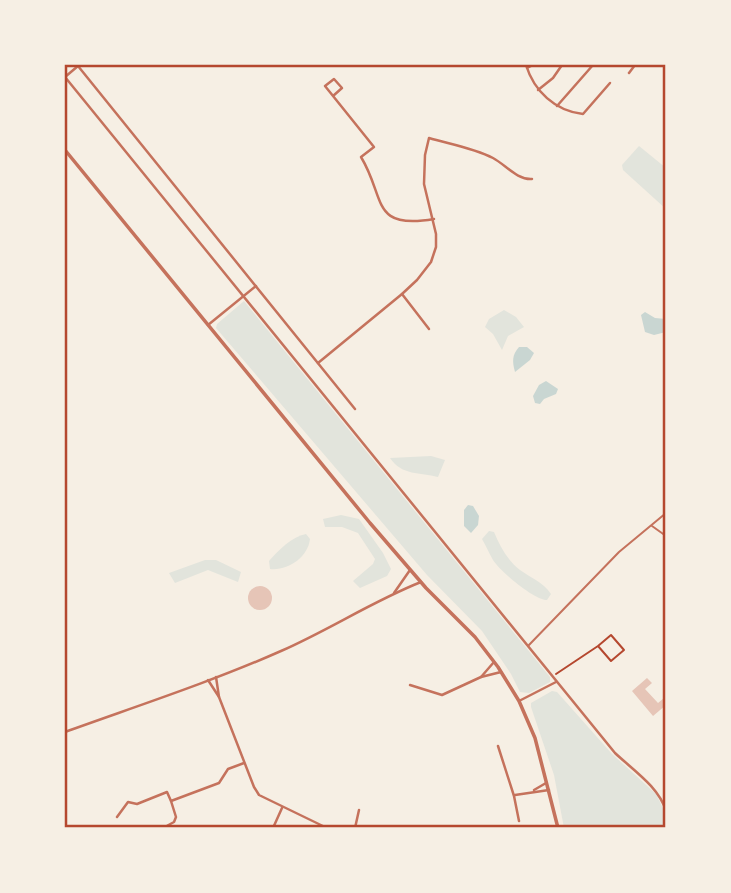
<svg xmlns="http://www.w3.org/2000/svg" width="731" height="893" viewBox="0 0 731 893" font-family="Montserrat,sans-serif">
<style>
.green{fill:#e2e4dc}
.water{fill:#c9d6d2}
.building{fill:#e6c5b7}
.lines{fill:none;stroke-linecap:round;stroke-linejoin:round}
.path{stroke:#b5482f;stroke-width:2}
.service{stroke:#c5725c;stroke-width:2}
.minor{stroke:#c5725c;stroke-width:2.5}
.tertiary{stroke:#c5725c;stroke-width:3.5}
.neatline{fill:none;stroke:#b5482f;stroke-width:2.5}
</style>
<rect width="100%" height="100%" fill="#f6efe4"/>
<g class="green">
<path d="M639,146L666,168V209L623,170L622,165Z"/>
<path d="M244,301L550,677V682L529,693L520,692L511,674L482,631L427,575L216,328L217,324Z"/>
<path d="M504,310L516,317L524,327L508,336L502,350L493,334L485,327L489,319Z"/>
<path d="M431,456L445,460L438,477C420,472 402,476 390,458Z"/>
<path d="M341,515L359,519L383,553L391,569L387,576L360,588L353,581L373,564L375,559L358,533L342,527H325L323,519Z"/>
<path d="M489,531L494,532C500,546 507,560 520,570C531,578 543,582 551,594L547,600C534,600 500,571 493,560C489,553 486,546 482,539Z"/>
<path d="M306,534L310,539C308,557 288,571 270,569L269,561C279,550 291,537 306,534Z"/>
<path d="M205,560H216L241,572L238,582L208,570L175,583L169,573Z"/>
<path d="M552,691L557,692L612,754L656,794L663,808L666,828H564L554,775L531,707V703Z"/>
</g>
<g class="water">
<path d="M645,312L655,318L666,319V332L654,335L645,332L641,315Z"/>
<path d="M519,347H527L534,353L530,360L515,372C512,361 512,355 519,347Z"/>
<path d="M546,381L558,389L556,394L544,399L540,404L535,403L533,396L539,385Z"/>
<path d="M468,505L473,506L479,516L478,525L471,533L464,526V510Z"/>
</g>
<g class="building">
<circle cx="260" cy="598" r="12"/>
<path d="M647,678L652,683L645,689L658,703L664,698L666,700V705L653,716L632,691Z"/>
</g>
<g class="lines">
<path class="path" d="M556,674L598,646L611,661L624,650L611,635L598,646"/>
<g class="service">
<path d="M652,526L666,536"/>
<path d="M528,646L619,552L666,513"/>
</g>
<g class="minor">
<path d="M526,65C534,91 555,111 583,114L610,83"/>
<path d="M527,68L533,65"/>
<path d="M629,73L635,65"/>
<path d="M65,77L615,753C633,770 659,787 666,811"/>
<path d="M65,77L78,66L355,409"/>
<path d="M538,90L553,78L562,65"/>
<path d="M333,96L342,88L334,79L325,86L374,147L361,157C386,198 370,230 434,219"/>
<path d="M557,106L593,65"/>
<path d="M402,294L429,329"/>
<path d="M208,325L256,286"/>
<path d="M318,363L402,294L417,280L431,262L436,247V234L424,184L425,155L429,138C450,144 474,148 493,158C506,165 517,180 532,179"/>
<path d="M394,593L410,570"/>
<path d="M216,677L219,697"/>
<path d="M481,677L494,662"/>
<path d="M208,680L219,697L254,787L259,795L327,828"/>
<path d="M410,685L442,695L481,677L501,672"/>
<path d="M519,701L556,682"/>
<path d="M65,732C137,706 211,682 281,651C329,630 373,601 421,582"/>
<path d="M498,746L514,796L519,821"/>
<path d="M534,790L546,783"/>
<path d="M515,795L549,790"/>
<path d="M117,817L128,802L137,804L167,792L171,801L219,783L228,769L244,763"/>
<path d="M163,828L174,822L176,817L171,801"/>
<path d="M273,828L282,808"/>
<path d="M355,828L359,810"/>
</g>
<path class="tertiary" d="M65,150L370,523L426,588L475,637L498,667L519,701L535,738L558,828"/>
</g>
<rect width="731" height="893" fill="none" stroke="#f6efe4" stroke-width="133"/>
<rect x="66" y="66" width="598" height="760" class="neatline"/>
</svg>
